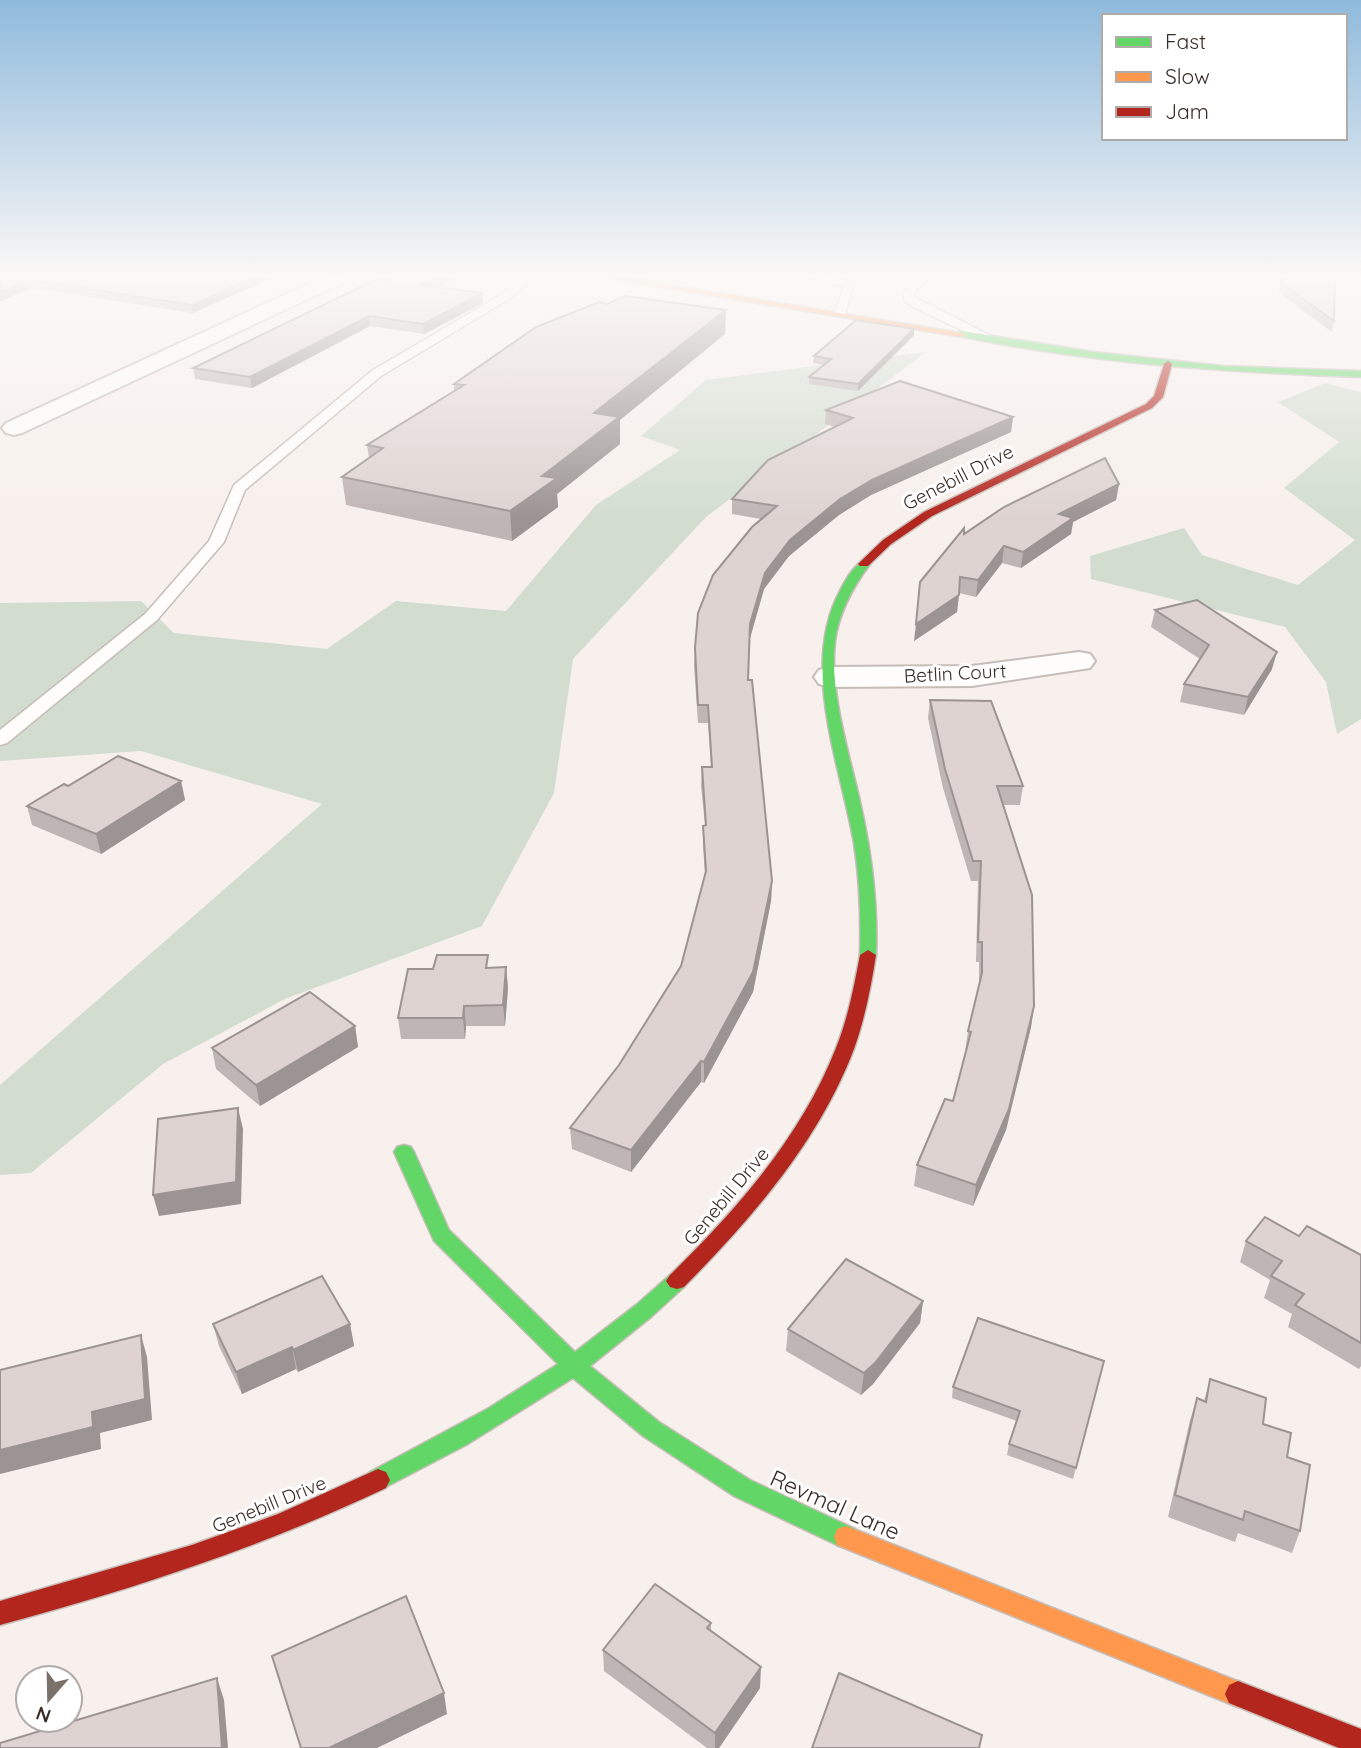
<svg xmlns="http://www.w3.org/2000/svg" width="1361" height="1748" viewBox="0 0 1361 1748" font-family="Quicksand,sans-serif">
<style>
.green{fill:#d2ddd0}
.lines{fill:none;stroke-linecap:round;stroke-linejoin:round}
.lane-casing{stroke:#c6bdb8;stroke-width:3}
.street-casing{stroke:#c6bdb8;stroke-width:4}
.fast-casing{stroke:#c6bdb8;stroke-width:3}
.slow-casing{stroke:#c6bdb8;stroke-width:3}
.jam-casing{stroke:#c6bdb8;stroke-width:3}
.lane{fill:#fefdfc;fill-rule:evenodd}
.street{fill:#fefdfc;fill-rule:evenodd}
.fast{fill:#63d668;fill-rule:evenodd}
.slow{fill:#ff974d;fill-rule:evenodd}
.jam{fill:#b3261e;fill-rule:evenodd}
.wall{fill:#bfb5b4}
.shaded-wall{fill:#9b9492}
.building{fill:#ded3d1;stroke:#9b9492;stroke-width:2}
.labels{text-anchor:middle;stroke-width:6;stroke-linejoin:round;paint-order:stroke}
.street-label{font-size:19px;fill:#382c26;stroke:#fff}
.near-street-label{font-size:23px;fill:#382c26;stroke:#fff}
</style>
<rect width="100%" height="100%" fill="#f7f0ec"/>
<g class="green">
<path d="M926,352L706,517L573,659L554,793L482,926L285,999L163,1064L31,1173L0,1175V1085L322,804L141,751L0,761V603L141,601L174,633L327,649L396,601L506,611L596,505L680,450L641,436L706,380Z"/>
<path d="M1325,383L1361,392V719L1337,734L1326,682L1285,627L1091,579L1090,556L1184,528L1202,555L1298,585L1355,540L1284,488L1339,442L1278,402Z"/>
</g>
<g class="lines">
<defs>
<g id="lane">
<path d="M526,274H538L509,299L381,376L245,490L224,542L157,620L7,743L0,745V730L145,614L209,541L234,485L373,370L501,295Z"/>
<path d="M795,274H818L854,282L844,317L834,315L844,286Z"/>
<path d="M922,274H933L914,293V297L993,337V341H985L913,307L904,300V292Z"/>
</g>
<g id="street">
<path d="M330,274H355L353,278L22,433L14,435L6,433L2,428L6,423Z"/>
<path d="M1079,652L1090,654L1095,661L1090,668L972,686L830,687L819,684L814,677L819,670L830,667L972,666Z"/>
</g>
<g id="fast">
<path d="M962,331L1094,352L1223,366L1361,371V377C1226,372 1091,364 959,336V332Z"/>
<path d="M864,561L870,564C852,588 839,612 835,641C829,693 850,756 861,806C872,856 878,904 876,955L868,960L860,955C861,917 860,881 854,843C840,764 799,664 841,589C846,579 854,565 864,561Z"/>
<path d="M404,1145L411,1147L414,1152L449,1230L575,1352L636,1305L670,1275L677,1273L684,1275L688,1281L684,1287L651,1317L590,1366L659,1422L750,1480L855,1529L858,1537L855,1545L846,1548L837,1545L734,1496L643,1436L573,1378L466,1445L378,1491L370,1488L366,1480L370,1472L489,1408L558,1364L434,1241L394,1152L397,1147Z"/>
</g>
<g id="slow">
<path d="M582,274H603L966,334L962,337Z"/>
<path d="M846,1526L1247,1685L1251,1694L1247,1703L1238,1707L837,1545L834,1537L837,1529Z"/>
</g>
<g id="jam">
<path d="M1168,361L1172,364L1163,397L1152,408L932,516L891,544L868,566H860L858,564L883,540L924,512L1146,404L1154,396L1164,364Z"/>
<path d="M868,950L876,955C871,987 865,1018 854,1049C819,1141 753,1217 684,1287L677,1289L670,1287L666,1281L670,1275C737,1209 801,1137 836,1048C848,1018 854,987 860,955Z"/>
<path d="M378,1469L386,1472L390,1480L386,1488C262,1547 133,1589 0,1625V1601L192,1545L278,1514Z"/>
<path d="M1238,1681L1361,1729V1748H1339L1229,1703L1225,1694L1229,1685Z"/>
</g>
</defs>
<use href="#lane" class="lane-casing"/>
<use href="#street" class="street-casing"/>
<use href="#fast" class="fast-casing"/>
<use href="#slow" class="slow-casing"/>
<use href="#jam" class="jam-casing"/>
<use href="#lane" class="lane"/>
<use href="#street" class="street"/>
<use href="#fast" class="fast"/>
<use href="#slow" class="slow"/>
<use href="#jam" class="jam"/>
</g>
<g class="wall">
<path d="M0,274H281L193,313L32,288L0,301Z"/>
<path d="M382,274H455L456,278L438,287L483,303L424,334L370,326L252,388L195,379L193,368L384,280Z"/>
<path d="M1280,274H1335L1334,321L1332,332L1279,293Z"/>
<path d="M608,304L726,310L725,334L620,420V444L557,494L558,507L512,541L346,505L342,477L369,458L367,445L454,391V384Z"/>
<path d="M914,329V335L858,391L809,384V377L824,365L813,363L814,356Z"/>
<path d="M826,410L1013,417L1011,432L871,495L839,515L789,556L764,589L749,641L748,680L772,881L771,901L753,992L704,1083L701,1082L631,1172L572,1149L570,1128L619,1065L681,966L705,875L703,845V826L705,825L701,786L702,767H711L708,723H698L694,666L695,648L761,519L732,514V499L835,427L825,424Z"/>
<path d="M1119,484L1116,500L1073,522L1071,534L1021,568L1002,563L976,597L959,593L957,612L914,641L964,534Z"/>
<path d="M1155,610L1272,669L1244,715L1180,702L1184,684L1200,659L1151,627Z"/>
<path d="M930,700L1023,786L1020,805H1004L1034,1006L1031,1027L1006,1130L973,1206L914,1186L917,1165L953,1101L965,1052L968,1031L979,985V962H976L978,881H971L943,788L928,718Z"/>
<path d="M181,781L185,800L101,854L32,825L27,806L68,786Z"/>
<path d="M506,967L508,988L505,1026H466L465,1039H401L398,1018L489,968Z"/>
<path d="M355,1026L358,1047L260,1106L216,1069L212,1048Z"/>
<path d="M1299,1236L1361,1255V1366L1359,1369L1288,1327L1292,1314L1264,1298L1270,1280L1240,1262L1246,1241Z"/>
<path d="M923,1301L920,1323L873,1384L861,1395L786,1351L788,1329Z"/>
<path d="M213,1324H350L354,1346L298,1372L296,1369L242,1394L219,1346Z"/>
<path d="M1104,1361L1073,1479L1007,1455L1009,1444L1017,1421L952,1398L953,1387Z"/>
<path d="M1210,1379L1263,1424L1287,1457L1300,1531L1292,1553L1238,1533L1235,1542L1168,1517L1190,1420L1197,1398L1204,1401Z"/>
<path d="M711,1623V1631L760,1688L719,1748H707L604,1671L603,1650Z"/>
</g>
<g class="shaded-wall">
<path d="M262,274H281L193,313L192,305Z"/>
<path d="M444,274H455L456,278L423,295L422,285Z"/>
<path d="M30,280L32,288L0,301V292Z"/>
<path d="M482,293L483,303L424,334L423,324Z"/>
<path d="M726,310L725,334L620,420V444L557,494L558,507L512,541L510,511L542,476L594,413Z"/>
<path d="M369,316L370,326L252,388L250,377Z"/>
<path d="M914,329V335L858,391V384Z"/>
<path d="M1013,417L1011,432L871,495L839,515L789,556L764,589L749,642L750,624L765,573L790,540L840,499L872,480Z"/>
<path d="M1119,484L1116,500L1073,522L1071,534L1021,568L1023,552L1059,514Z"/>
<path d="M1004,546L1002,563L976,597L978,580Z"/>
<path d="M959,595L957,612L914,641L916,624Z"/>
<path d="M1277,652L1272,669L1244,715L1248,697Z"/>
<path d="M181,781L185,800L101,854L96,834Z"/>
<path d="M772,881L771,901L753,992L704,1083V1062Z"/>
<path d="M506,967L508,988L505,1026L503,1005Z"/>
<path d="M464,1006L466,1026L465,1039L463,1018Z"/>
<path d="M1034,1006L1031,1027L1006,1130L973,1206L976,1185Z"/>
<path d="M355,1026L358,1047L260,1106L256,1085Z"/>
<path d="M701,1061V1082L631,1172V1150Z"/>
<path d="M238,1108L243,1129L241,1204L159,1216L153,1195Z"/>
<path d="M923,1301L920,1323L873,1384L861,1395L864,1373Z"/>
<path d="M350,1324L354,1346L298,1372L293,1350Z"/>
<path d="M141,1335L147,1357L152,1420L100,1433L101,1449L0,1474V1450Z"/>
<path d="M292,1347L296,1369L242,1394L236,1372Z"/>
<path d="M761,1667L760,1688L719,1748H715V1733Z"/>
<path d="M217,1678L224,1700L228,1748H222Z"/>
<path d="M444,1693L447,1714L377,1748H329Z"/>
</g>
<g class="building">
<path d="M0,274H262L192,305L30,280L0,292Z"/>
<path d="M385,274H444L422,285L482,293L423,324L369,316L250,377L193,368L377,279L388,280Z"/>
<path d="M1281,274H1335L1334,321L1281,283Z"/>
<path d="M625,296L726,310L594,413L619,417L542,476L557,478L510,511L342,477L383,448L367,445L464,385L454,384L536,327L599,302L608,304Z"/>
<path d="M856,320L914,329L858,384L809,377L831,359L814,356Z"/>
<path d="M900,381L1013,417L872,480L840,499L790,540L765,573L750,624L748,680H752L772,881L753,972L704,1062L701,1061L631,1150L570,1128L619,1065L681,966L706,871L703,826L706,825L702,767H712L708,705H698L695,648L698,613L713,575L752,527L777,506L732,499L768,460L853,418L826,410Z"/>
<path d="M1105,458L1119,484L1059,514L1073,518L1023,552L1004,546L978,580L960,577L959,595L916,624L920,582L964,528V534L1004,507Z"/>
<path d="M1197,600L1277,652L1248,697L1184,684L1209,645L1155,610Z"/>
<path d="M930,700L991,701L1023,786H997L1032,895L1034,1006L1009,1109L976,1185L917,1165L945,1099L953,1101L971,1032L968,1031L982,973V942H978L981,861H973L945,769Z"/>
<path d="M118,756L181,781L96,834L27,806L64,784L68,786Z"/>
<path d="M437,955H488L486,968L506,967L503,1005L464,1006L463,1018H398L408,969H433Z"/>
<path d="M310,992L355,1026L256,1085L212,1048Z"/>
<path d="M238,1108L236,1182L153,1195L158,1119Z"/>
<path d="M1265,1217L1299,1236L1307,1226L1361,1255V1343L1295,1305L1304,1294L1271,1276L1282,1261L1246,1241Z"/>
<path d="M846,1259L923,1301L875,1363L864,1373L788,1329Z"/>
<path d="M322,1276L350,1324L293,1350L292,1347L236,1372L213,1324Z"/>
<path d="M978,1318L1104,1361L1076,1468L1009,1444L1020,1411L953,1387Z"/>
<path d="M141,1335L145,1399L92,1412L93,1427L0,1450V1370Z"/>
<path d="M1210,1379L1266,1398L1263,1424L1291,1433L1287,1457L1310,1465L1300,1531L1245,1511L1243,1520L1175,1495L1197,1398L1206,1402Z"/>
<path d="M655,1584L711,1623L707,1628L761,1667L715,1733L603,1650Z"/>
<path d="M406,1596L444,1693L329,1748H301L272,1656Z"/>
<path d="M839,1673L982,1735L979,1748H812Z"/>
<path d="M217,1678L222,1748H0V1743Z"/>
</g>
<linearGradient id="sky" x2="0" y2="1"><stop stop-color="#8fbadc"/><stop offset="0.53" stop-color="#fbf8f6"/><stop offset="1" stop-color="#fbf8f6" stop-opacity="0"/></linearGradient>
<rect width="1361" height="519" fill="url(#sky)"/>
<g class="labels">
<g class="street-label">
<text transform="translate(958 477) rotate(-27)" y="7">Genebill Drive</text>
<text transform="translate(955 673) rotate(-3)" y="7">Betlin Court</text>
<text transform="translate(726 1196) rotate(-50)" y="7">Genebill Drive</text>
<text transform="translate(269 1504) rotate(-22)" y="7">Genebill Drive</text>
</g>
<g class="near-street-label">
<text transform="translate(835 1505) rotate(24)" y="8">Revmal Lane</text>
</g>
</g>
<rect x="1102" y="14" width="245" height="126" fill="#ffffff" stroke="#afaba8" stroke-width="2"/>
<rect x="1116" y="37" width="35" height="10" fill="#63d668" stroke="#afaba8" stroke-width="2"/>
<text x="1165" y="49" font-size="21" fill="#382c26">Fast</text>
<rect x="1116" y="72" width="35" height="10" fill="#ff974d" stroke="#afaba8" stroke-width="2"/>
<text x="1165" y="84" font-size="21" fill="#382c26">Slow</text>
<rect x="1116" y="107" width="35" height="10" fill="#b3261e" stroke="#afaba8" stroke-width="2"/>
<text x="1165" y="119" font-size="21" fill="#382c26">Jam</text>
<g transform="translate(49 1699) rotate(200)"><circle r="33" fill="#ffffff" stroke="#afaba8" stroke-width="2"/>
<path d="M0-5L12 26L0 18L-12 26Z" fill="#7b716b"/>
<text y="-10" font-size="19" font-weight="bold" text-anchor="middle" fill="#382c26">N</text>
</g>
</svg>
